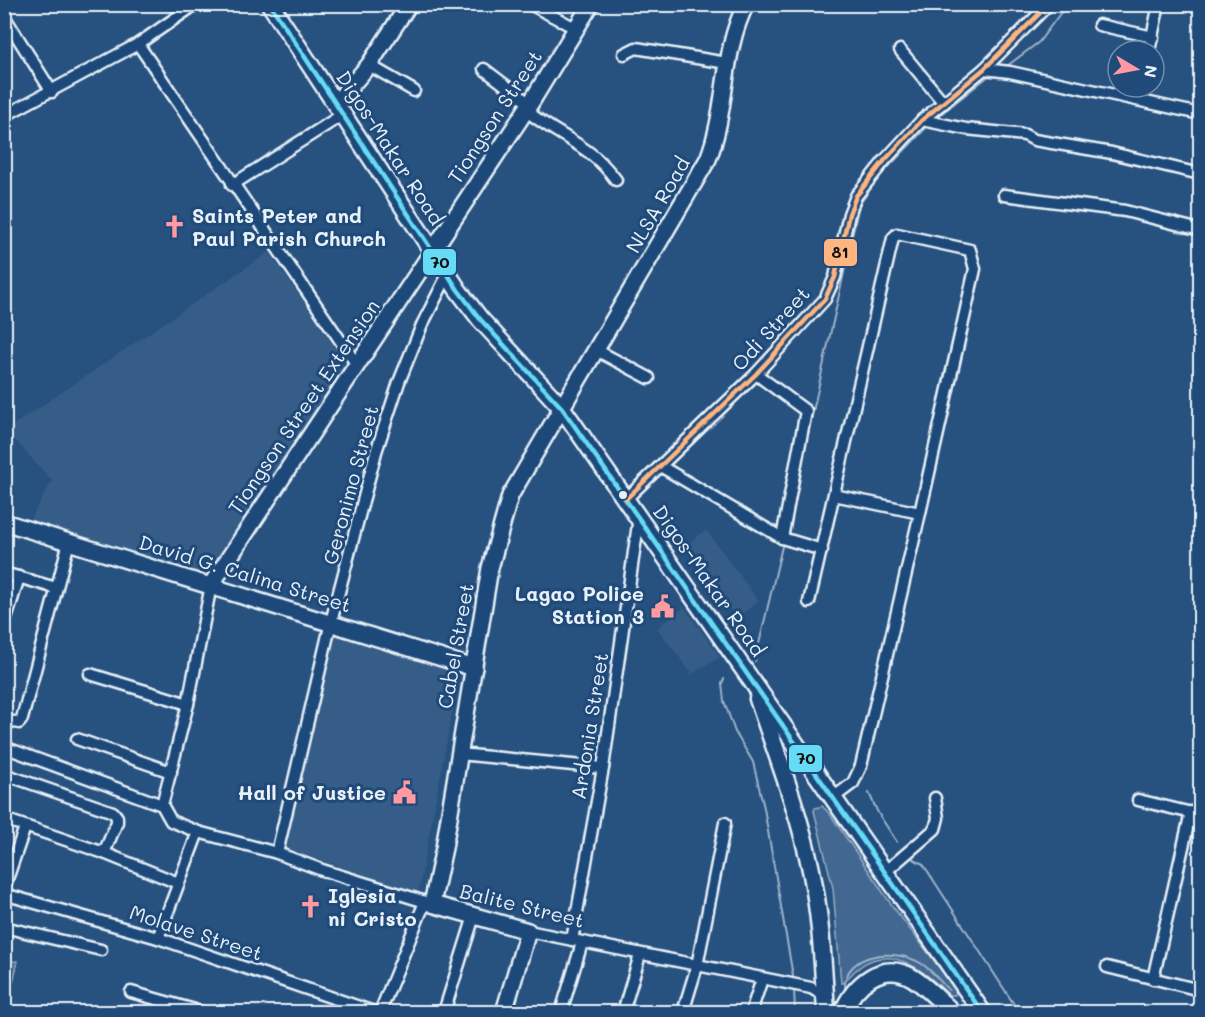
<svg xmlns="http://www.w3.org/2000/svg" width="1205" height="1017" viewBox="0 0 1205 1017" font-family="Mali,sans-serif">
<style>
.built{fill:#355d88}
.green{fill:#436891;stroke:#96acc4;stroke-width:1.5}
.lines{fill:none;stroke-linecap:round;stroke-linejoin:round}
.stream{stroke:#9db3c9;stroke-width:2}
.street-casing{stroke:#e8f1f8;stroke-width:15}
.secondary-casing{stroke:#e8f1f8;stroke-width:20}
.primary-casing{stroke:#e8f1f8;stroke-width:21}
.street{stroke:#1f4a7a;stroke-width:10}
.secondary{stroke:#1f4a7a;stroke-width:15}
.primary{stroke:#1f4a7a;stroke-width:16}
.bus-1-casing{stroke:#1f4a7a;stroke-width:9}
.bus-2-casing{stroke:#1f4a7a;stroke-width:9}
.bus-1{stroke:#66dbf5;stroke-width:4.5}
.bus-2{stroke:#ffb580;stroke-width:4.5}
.bus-dot{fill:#e8f1f8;stroke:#1f4a7a;stroke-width:2}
.labels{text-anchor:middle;stroke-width:6;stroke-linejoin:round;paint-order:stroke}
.street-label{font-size:20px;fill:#e8f1f8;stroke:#1f4a7a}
.poi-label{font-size:20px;font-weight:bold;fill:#e8f1f8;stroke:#1f4a7a;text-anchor:start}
.line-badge{stroke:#1f4a7a;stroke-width:2}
.pale-badge-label{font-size:16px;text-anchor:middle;font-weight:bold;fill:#111}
</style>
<rect width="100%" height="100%" fill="#27517f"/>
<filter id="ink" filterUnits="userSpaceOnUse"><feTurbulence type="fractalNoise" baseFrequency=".0167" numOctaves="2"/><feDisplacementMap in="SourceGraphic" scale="12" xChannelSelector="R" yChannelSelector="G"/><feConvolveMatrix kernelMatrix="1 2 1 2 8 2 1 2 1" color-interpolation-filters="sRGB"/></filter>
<g filter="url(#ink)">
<g class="built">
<path d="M269,252L342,357L345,372L208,574L203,577L27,525L52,481L6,430Z"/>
<path d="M706,530L759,601L736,618L685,546Z"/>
<path d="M684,607L720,657L692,674L657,628Z"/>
<path d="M336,631L460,671L418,894L281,846Z"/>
</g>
<g class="green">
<path d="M822,806L830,814L893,907L956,989L955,995H949C916,962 879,937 844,983H841L833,888L814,811L815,808Z"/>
<path d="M18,961L6,1012H5V962Z"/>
</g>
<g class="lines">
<g class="stream">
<path d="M1007,66L1039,42L1067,4"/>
<path d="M936,118L990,75"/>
<path d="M804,452L859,205L880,176L925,129"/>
<path d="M755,661L783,542"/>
<path d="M724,679L722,683L724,701L735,732L753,762L764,808L794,982"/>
<path d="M869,793L878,813L897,842"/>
<path d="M910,857L923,864L1019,1012"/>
<path d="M794,988L795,1012"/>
<path d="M845,989C843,951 897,948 922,964C932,970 940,982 949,990"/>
</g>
<defs>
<g id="street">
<path d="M530,4L575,28"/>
<path d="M4,16L52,92"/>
<path d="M1099,25L1153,37"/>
<path d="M138,44L357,365"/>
<path d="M900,50L944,103"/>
<path d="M1149,51L1159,4"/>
<path d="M624,54L636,48L727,63"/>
<path d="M369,65L414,91"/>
<path d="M484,69L530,104L532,115C564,139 591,146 616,180"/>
<path d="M984,69L1010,72L1200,114"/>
<path d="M1138,100L1141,87"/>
<path d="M4,116L138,44L196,4"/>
<path d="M922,120L966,129L1025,135L1034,140L1112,153L1200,174"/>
<path d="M232,185L342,115"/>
<path d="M1004,195L1125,211L1200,230"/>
<path d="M598,351L649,378"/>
<path d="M756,374L806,411L782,538"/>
<path d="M662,467L782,538L822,550"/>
<path d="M626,499L756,374L825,299L835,277L849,214L856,196L885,160L922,120L984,69L1049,4"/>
<path d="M4,573L56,588"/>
<path d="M809,602L893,238L897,234L970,250L975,269L920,513L834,495"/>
<path d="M4,626L19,577"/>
<path d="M90,674L188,704"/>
<path d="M4,720L19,723L22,719L69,542"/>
<path d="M77,739L171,772"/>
<path d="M4,747L162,805L171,821L198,832L277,853L322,870L432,904"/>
<path d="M459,754L603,768"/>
<path d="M4,774L113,812L117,817V822L104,853"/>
<path d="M833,798L853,783L861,766L920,513"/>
<path d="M1138,800L1200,815"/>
<path d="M162,805L188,704L211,585"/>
<path d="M4,819L104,853L178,883"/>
<path d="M277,853L331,622L376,452L399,382L422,325L448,274"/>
<path d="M885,872L935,829L938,818L935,798"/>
<path d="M4,888L25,827"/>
<path d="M4,894L158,938L374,1012"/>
<path d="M4,927L101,950"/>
<path d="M528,931L811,988L825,996"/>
<path d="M158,938L198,832"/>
<path d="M572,940L603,768L639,517"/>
<path d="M1107,967L1200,990"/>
<path d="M1153,979L1191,812"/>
<path d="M131,992L202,1012"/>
<path d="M380,1012L425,902"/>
<path d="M444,1012L474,916"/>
<path d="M561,1012L582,943"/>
<path d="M623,1012L640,955"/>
<path d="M683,1012L697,966L725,823"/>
<path d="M751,1012L762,979"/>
</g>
<g id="secondary">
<path d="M335,104L369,65L409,4"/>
<path d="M4,522L474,668"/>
<path d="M211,585L530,104L591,4"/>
<path d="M504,1012L528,931L432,904L444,848L490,568L510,496L708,159C728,109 721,53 746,4"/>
</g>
<g id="primary">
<path d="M270,4L458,290L480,319L562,408L982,1012"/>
<path d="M758,699C777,755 799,812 811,870C821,917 823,965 826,1012"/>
<path d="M843,1012C854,985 882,959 913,978C927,987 940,1001 952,1012"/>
</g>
</defs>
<use href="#street" class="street-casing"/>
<use href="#secondary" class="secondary-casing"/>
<use href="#primary" class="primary-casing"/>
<use href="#street" class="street"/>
<use href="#secondary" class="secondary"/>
<use href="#primary" class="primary"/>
<defs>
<path id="bus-1" d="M270,4L458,290L480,319L562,408L982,1012"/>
<path id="bus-2" d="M626,499L756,374L825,299L835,277L849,214L856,196L885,160L922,120L984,69L1049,4"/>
</defs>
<use href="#bus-1" class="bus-1-casing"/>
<use href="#bus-2" class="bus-2-casing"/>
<use href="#bus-1" class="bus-1"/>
<use href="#bus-2" class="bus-2"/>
</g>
</g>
<defs>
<symbol id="church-bare" viewBox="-9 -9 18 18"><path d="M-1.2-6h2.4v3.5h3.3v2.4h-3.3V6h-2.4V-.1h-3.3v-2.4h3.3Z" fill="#ff9aa2" stroke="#1f4a7a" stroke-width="2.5" paint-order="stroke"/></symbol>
<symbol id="civic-bare" viewBox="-9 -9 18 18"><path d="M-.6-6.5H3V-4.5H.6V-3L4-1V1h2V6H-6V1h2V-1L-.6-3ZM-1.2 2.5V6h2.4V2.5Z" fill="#ff9aa2" stroke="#1f4a7a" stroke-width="2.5" paint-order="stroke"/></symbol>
</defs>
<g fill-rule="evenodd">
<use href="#church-bare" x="158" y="210" width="33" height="33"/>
<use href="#civic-bare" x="646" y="590" width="33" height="33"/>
<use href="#civic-bare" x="388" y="776" width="33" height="33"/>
<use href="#church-bare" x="294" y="890" width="33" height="33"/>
</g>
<circle class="bus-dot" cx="623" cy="495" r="5"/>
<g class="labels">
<g class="street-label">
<text transform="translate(495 117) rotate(-57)" y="7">Tiongson Street</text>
<text transform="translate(390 148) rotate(57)" y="7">Digos-Makar Road</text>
<text transform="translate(658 205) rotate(-60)" y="7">NLSA Road</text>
<text transform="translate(771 329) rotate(-48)" y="7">Odi Street</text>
<text transform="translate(304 407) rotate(-56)" y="7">Tiongson Street Extension</text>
<text transform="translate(351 485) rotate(-75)" y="7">Geronimo Street</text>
<text transform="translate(245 574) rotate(17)" y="7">David G. Calina Street</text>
<text transform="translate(709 581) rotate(55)" y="7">Digos-Makar Road</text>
<text transform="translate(456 646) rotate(-80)" y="7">Cabel Street</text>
<text transform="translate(590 726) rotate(-81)" y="7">Ardonia Street</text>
<text transform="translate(522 906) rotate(14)" y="7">Balite Street</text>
<text transform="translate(196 933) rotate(18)" y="7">Molave Street</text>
</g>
<g class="poi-label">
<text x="192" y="223">Saints Peter and<tspan x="192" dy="23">Paul Parish Church</tspan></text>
<text x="644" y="601" text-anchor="end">Lagao Police<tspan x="644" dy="23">Station 3</tspan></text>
<text x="386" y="800" text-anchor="end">Hall of Justice</text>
<text x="328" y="903">Iglesia<tspan x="328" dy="23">ni Cristo</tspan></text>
</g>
</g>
<g class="line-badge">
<rect x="823" y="238" width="35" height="29" rx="6" fill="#ffb580"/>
<rect x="422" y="248" width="35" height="28" rx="6" fill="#66dbf5"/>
<rect x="788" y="744" width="35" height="29" rx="6" fill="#66dbf5"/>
</g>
<g class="pale-badge-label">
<text x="840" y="258">81</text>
<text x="440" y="268">70</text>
<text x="806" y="764">70</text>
</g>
<rect width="1205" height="1017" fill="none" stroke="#1f4a7a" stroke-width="24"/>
<rect x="12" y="12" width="1181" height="993" fill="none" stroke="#e8f1f8" stroke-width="2" filter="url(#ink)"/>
<g transform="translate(1136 69) rotate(100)"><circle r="28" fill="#1f4a7a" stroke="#6f8dac" stroke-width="1.5"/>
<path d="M0-4.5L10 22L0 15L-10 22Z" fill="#ff9aa2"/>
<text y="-9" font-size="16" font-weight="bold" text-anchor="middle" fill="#e8f1f8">N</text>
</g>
</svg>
